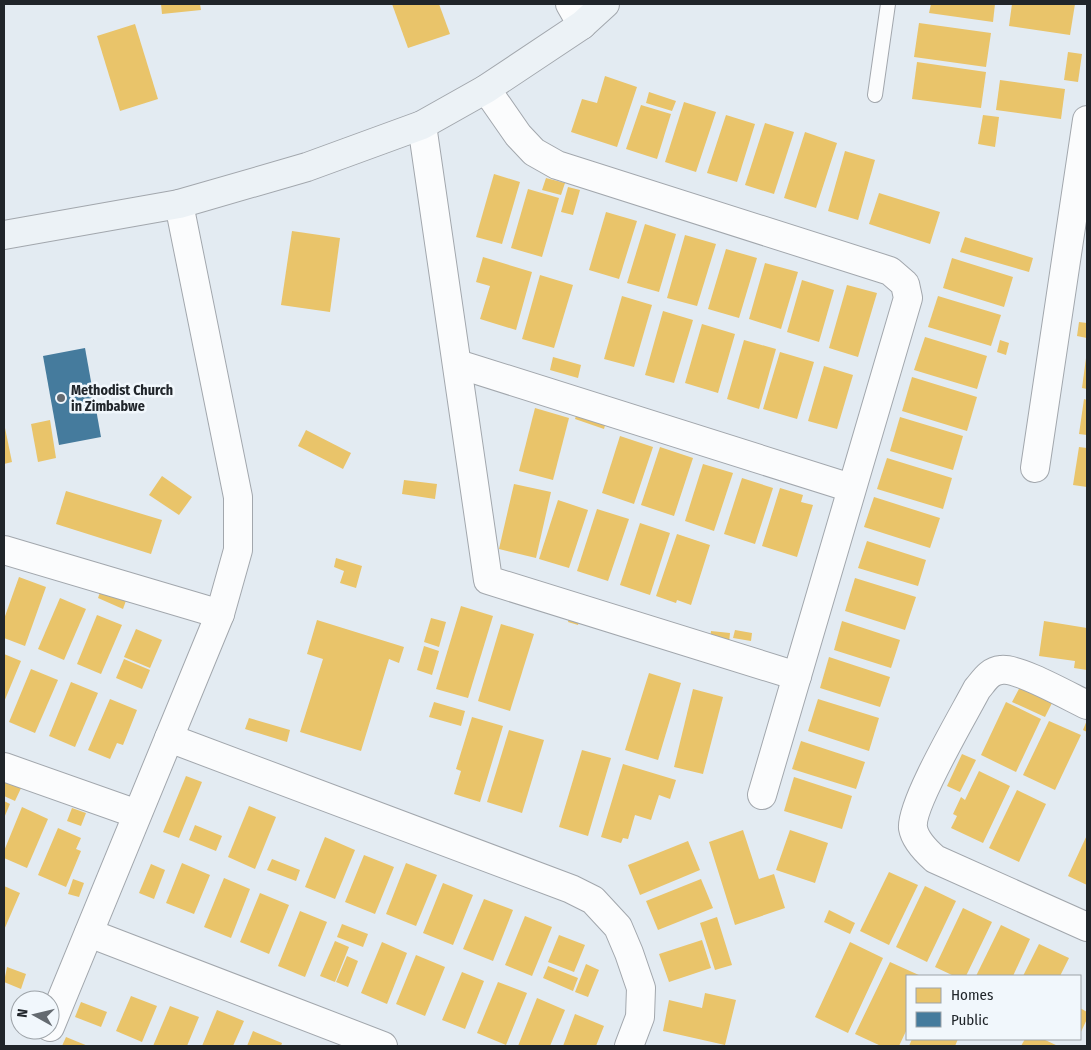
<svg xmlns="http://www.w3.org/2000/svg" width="1091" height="1050" viewBox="0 0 1091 1050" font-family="'Fira Sans Condensed',sans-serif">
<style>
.homes{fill:#e9c46a}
.public{fill:#457b9d}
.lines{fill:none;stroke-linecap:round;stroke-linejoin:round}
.lane-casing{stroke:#a2a7ad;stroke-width:16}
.street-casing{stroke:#a2a7ad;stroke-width:30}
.secondary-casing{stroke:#a2a7ad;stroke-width:30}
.lane{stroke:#fbfcfd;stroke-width:14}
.street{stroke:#fbfcfd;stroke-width:28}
.secondary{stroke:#ecf2f6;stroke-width:28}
.poi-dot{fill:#646a70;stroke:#f1f7fc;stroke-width:2}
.labels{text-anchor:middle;stroke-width:5;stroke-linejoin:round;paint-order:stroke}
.poi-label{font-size:14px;font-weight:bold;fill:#20252a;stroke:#f1f7fc;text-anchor:start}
</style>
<rect width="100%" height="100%" fill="#e3ebf2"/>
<g class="homes">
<path d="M161,4H200L201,10L162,14Z"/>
<path d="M392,4H439L450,34L408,48Z"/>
<path d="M931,4H995L993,22L929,13Z"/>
<path d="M1012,4H1075L1070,35L1009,26Z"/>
<path d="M919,23L991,33L986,67L914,57Z"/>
<path d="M135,24L158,99L120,111L97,36Z"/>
<path d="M1068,52L1082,54L1078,82L1064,80Z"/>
<path d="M917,62L986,72L981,108L912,99Z"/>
<path d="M605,76L637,87L617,147L571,132L582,99L597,103Z"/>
<path d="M1000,80L1065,89L1061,119L996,110Z"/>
<path d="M649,92L676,101L672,111L646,103Z"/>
<path d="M684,102L716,112L696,172L665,162Z"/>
<path d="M641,105L671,114L657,159L626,149Z"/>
<path d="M726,115L755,124L737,182L707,173Z"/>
<path d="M983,115L999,117L995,147L978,144Z"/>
<path d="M765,123L794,132L774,194L745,185Z"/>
<path d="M805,132L837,143L816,208L784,198Z"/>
<path d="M845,151L875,160L858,220L828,211Z"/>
<path d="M494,174L520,182L502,244L476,237Z"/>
<path d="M546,178L565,183L561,195L542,190Z"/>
<path d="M568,187L580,190L573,215L561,212Z"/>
<path d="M528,189L559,198L542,257L511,248Z"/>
<path d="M879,193L940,212L930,244L869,224Z"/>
<path d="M606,212L637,221L619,279L589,270Z"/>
<path d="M645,224L676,234L659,292L627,283Z"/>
<path d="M292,231L340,238L330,312L281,305Z"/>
<path d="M685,235L716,244L697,306L667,298Z"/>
<path d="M965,237L1033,258L1029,272L960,252Z"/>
<path d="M726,249L757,258L739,318L708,309Z"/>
<path d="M483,257L532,272L516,330L480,319L490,286L476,282Z"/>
<path d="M952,258L1013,277L1004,307L943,288Z"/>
<path d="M765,263L798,272L781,329L749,319Z"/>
<path d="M540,275L573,285L554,348L522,339Z"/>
<path d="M802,280L834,290L819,342L787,332Z"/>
<path d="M847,285L877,293L858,357L829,348Z"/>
<path d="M622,296L652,305L634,367L604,359Z"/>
<path d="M938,296L1001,315L991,346L928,327Z"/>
<path d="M663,311L693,320L674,383L645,375Z"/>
<path d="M1079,322L1087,323V338L1077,336Z"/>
<path d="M702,324L735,334L718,393L685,383Z"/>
<path d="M925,337L987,356L977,389L914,370Z"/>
<path d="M744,340L776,349L759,409L727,399Z"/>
<path d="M1000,340L1009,343L1006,355L997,352Z"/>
<path d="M780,352L814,362L797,419L763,409Z"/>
<path d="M553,357L581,365L578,378L550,370Z"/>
<path d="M1086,358H1087V389L1082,388Z"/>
<path d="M824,366L853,375L837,429L808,421Z"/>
<path d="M912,377L977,397L967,431L902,411Z"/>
<path d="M1084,399L1087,400V435L1079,434Z"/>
<path d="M535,408L569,418L553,480L519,471Z"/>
<path d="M578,409L607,418L604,429L575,419Z"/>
<path d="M900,417L963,436L953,470L890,451Z"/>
<path d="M50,420L56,458L38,462L31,424Z"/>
<path d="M4,423L12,462L4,464Z"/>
<path d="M306,430L351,453L343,469L298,446Z"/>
<path d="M620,436L653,447L634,504L602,493Z"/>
<path d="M660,447L693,458L674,516L641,505Z"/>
<path d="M1079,447L1087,448V487L1073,485Z"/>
<path d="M887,458L952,478L943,509L877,489Z"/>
<path d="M703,464L733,473L714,531L685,521Z"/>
<path d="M162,476L192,497L179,515L149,495Z"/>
<path d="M742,478L773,488L755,544L724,534Z"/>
<path d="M404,480L437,484L435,499L402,494Z"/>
<path d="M514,484L551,492L536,558L499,549Z"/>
<path d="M780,488L803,495L801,502L813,505L797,557L762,546Z"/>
<path d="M66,491L162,520L151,554L56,524Z"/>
<path d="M874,497L940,518L930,548L864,527Z"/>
<path d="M558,500L588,510L569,568L539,559Z"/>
<path d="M597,509L629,519L608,581L577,571Z"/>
<path d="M640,523L670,533L650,595L620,585Z"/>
<path d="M677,534L710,545L691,605L677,600L676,603L656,596Z"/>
<path d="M867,541L926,560L918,586L858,568Z"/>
<path d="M336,558L362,566L356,588L340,583L344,571L334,567Z"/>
<path d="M19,577L46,587L25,646L4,638V619Z"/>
<path d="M855,578L916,597L905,630L845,611Z"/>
<path d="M103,584L128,595L123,609L98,598Z"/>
<path d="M60,598L86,609L64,660L38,649Z"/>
<path d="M461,606L493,616L468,698L436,689Z"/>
<path d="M571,610L582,614L578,625L568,622Z"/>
<path d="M97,615L122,625L101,674L77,664Z"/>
<path d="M431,618L446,622L439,647L424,642Z"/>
<path d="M317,620L404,647L399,663L389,659L361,751L300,732L323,659L307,654Z"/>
<path d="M842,621L900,640L891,668L834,650Z"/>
<path d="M1044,621L1087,628V670L1074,668L1075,661L1039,656Z"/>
<path d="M501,624L534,634L510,711L478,701Z"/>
<path d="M136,629L162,640L150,668L124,657Z"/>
<path d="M735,630L752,633L751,641L733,638Z"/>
<path d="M711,631L730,633L729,643L710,641Z"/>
<path d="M424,646L439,651L432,675L417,670Z"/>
<path d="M4,654L21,661L4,702Z"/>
<path d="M829,657L890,677L880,707L820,688Z"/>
<path d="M124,659L150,670L142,689L116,678Z"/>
<path d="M31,669L58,680L35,733L9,722Z"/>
<path d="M649,673L681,683L658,760L625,750Z"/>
<path d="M71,682L98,693L75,747L49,736Z"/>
<path d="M1020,687L1052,703L1045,717L1012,702Z"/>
<path d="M693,689L723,697L703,774L674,767Z"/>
<path d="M110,699L137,710L123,745L117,743L110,759L88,750Z"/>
<path d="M818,699L879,718L869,751L808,731Z"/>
<path d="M434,702L465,711L461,726L429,717Z"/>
<path d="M1006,702L1041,719L1016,772L981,755Z"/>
<path d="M472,717L503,726L480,802L454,794L461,771L456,769Z"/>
<path d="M249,718L290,730L287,742L245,729Z"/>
<path d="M1087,720V732L1083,730Z"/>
<path d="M1049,721L1081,735L1055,790L1023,775Z"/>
<path d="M509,730L544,740L522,813L487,802Z"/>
<path d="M801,741L865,762L856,789L792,769Z"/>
<path d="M582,750L611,758L588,836L559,827Z"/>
<path d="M962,754L976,760L960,792L947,786Z"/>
<path d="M623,764L676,780L670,799L659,795L651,820L635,815L628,839L623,838L621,843L601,837Z"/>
<path d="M979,771L1010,786L983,843L951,828L957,816L953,814L961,797L965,800Z"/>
<path d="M186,776L202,782L179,838L163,832Z"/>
<path d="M794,777L852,796L842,829L784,811Z"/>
<path d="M4,778L22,786L15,801L4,796Z"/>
<path d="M1017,790L1046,804L1019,862L989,848Z"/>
<path d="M4,801L10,804L4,818Z"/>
<path d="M249,806L276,817L255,869L228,857Z"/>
<path d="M22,807L48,819L27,868L4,858V851Z"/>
<path d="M72,808L86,813L81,826L67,821Z"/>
<path d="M195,825L222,836L216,851L189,840Z"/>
<path d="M58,828L81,838L76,849L81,851L66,887L38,875Z"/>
<path d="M743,830L759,879L774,874L785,908L735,925L709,842Z"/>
<path d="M790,830L828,843L815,883L776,870Z"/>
<path d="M1087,835V885L1068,876Z"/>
<path d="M325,837L355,850L335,899L305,887Z"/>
<path d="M688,841L700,870L640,895L628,865Z"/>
<path d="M364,855L394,867L375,914L345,902Z"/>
<path d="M272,859L300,870L296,881L267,870Z"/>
<path d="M182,863L210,875L194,914L166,903Z"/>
<path d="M406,863L437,875L416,926L386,914Z"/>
<path d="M151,864L165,870L154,899L139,893Z"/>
<path d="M889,872L918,885L889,945L860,931Z"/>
<path d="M224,878L250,889L231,938L204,927Z"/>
<path d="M73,879L84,883L79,897L68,894Z"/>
<path d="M701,879L713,908L658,930L646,901Z"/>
<path d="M443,883L473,895L453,945L423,933Z"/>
<path d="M4,886L20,893L4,930Z"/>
<path d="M925,886L956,901L927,962L896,947Z"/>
<path d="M260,893L289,905L269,954L240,942Z"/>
<path d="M484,899L513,910L493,961L463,949Z"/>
<path d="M963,908L992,922L966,976H954L935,967Z"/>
<path d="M829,910L855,923L850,934L824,922Z"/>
<path d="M300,911L327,922L305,977L278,966Z"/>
<path d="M525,916L552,927L532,976L505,965Z"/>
<path d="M717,917L732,965L715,970L700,923Z"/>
<path d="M342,924L368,934L363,947L337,937Z"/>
<path d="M1001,925L1030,939L1013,976H976Z"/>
<path d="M559,935L585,945L574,972L548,962Z"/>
<path d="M702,940L711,968L669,982L659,954Z"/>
<path d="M335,941L349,947L335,982L320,976Z"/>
<path d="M382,942L407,953L387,1004L361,993Z"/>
<path d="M850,942L883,958L848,1033L815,1017Z"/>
<path d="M1039,944L1069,958L1060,976H1023Z"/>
<path d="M416,955L445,967L425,1016L396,1004Z"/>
<path d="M347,956L358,961L348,987L336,982Z"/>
<path d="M890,962L921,976H907V1029L899,1046H881L855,1034Z"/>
<path d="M586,964L599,970L588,997L575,992Z"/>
<path d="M548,966L578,978L573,991L543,978Z"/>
<path d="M7,967L26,974L21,989L4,982Z"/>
<path d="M462,972L484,981L465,1029L442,1020Z"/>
<path d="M498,982L527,993L506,1045L477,1033Z"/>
<path d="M705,993L736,1000L725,1045L663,1031L669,1000L702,1008Z"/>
<path d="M131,996L157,1006L142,1042L116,1031Z"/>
<path d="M537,998L565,1010L550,1046H518Z"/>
<path d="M81,1002L107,1012L101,1027L75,1017Z"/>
<path d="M170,1006L199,1017L187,1046H153Z"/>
<path d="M1080,1008L1087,1012V1019L1080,1034Z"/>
<path d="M217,1010L244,1021L233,1046H202Z"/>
<path d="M575,1014L604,1026L596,1046H563Z"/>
<path d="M253,1031L282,1043L281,1046H247Z"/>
<path d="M66,1037L88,1046H62Z"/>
<path d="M912,1039H958L955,1046H909Z"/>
<path d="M1025,1039H1043L1058,1046H1021Z"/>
</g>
<path class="public" d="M85,348L101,437L59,445L43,356Z"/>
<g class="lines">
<defs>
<path id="lane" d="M875,95L888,4"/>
<g id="street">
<path d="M570,4L582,25"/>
<path d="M486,89L518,135L534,152L557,165L890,271L905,284L908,298L762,795"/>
<path d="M422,125L488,580L797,676"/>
<path d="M458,364L851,488"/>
<path d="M1035,468L1087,120"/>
<path d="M4,550L220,614"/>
<path d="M1087,705C1070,697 1017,667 1001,670C989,671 984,681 977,689C964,714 910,805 913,828C915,840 926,851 935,859L1087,927"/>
<path d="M169,738L571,889L593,900L618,927L629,953L641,988L640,1017L629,1046"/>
<path d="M4,767L137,814"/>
<path d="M89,933L383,1046"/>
<path d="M50,1027L220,614L238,550V497L179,204"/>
</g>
<path id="secondary" d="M4,235L179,204L307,167L422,125L486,89L582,25L605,4"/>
</defs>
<use href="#lane" class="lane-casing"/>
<use href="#street" class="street-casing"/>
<use href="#secondary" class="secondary-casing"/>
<use href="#lane" class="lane"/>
<use href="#street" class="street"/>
<use href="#secondary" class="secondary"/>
</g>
<circle class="poi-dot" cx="61" cy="398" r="5"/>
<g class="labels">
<g class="poi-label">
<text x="71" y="395">Methodist Church<tspan x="71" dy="16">in Zimbabwe</tspan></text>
</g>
</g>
<rect width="1091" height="1050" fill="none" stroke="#20252a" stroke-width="10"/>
<rect x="906" y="975" width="175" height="65" fill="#f1f7fc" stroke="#9da3a8"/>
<rect x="916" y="988" width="25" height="15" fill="#e9c46a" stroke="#9da3a8"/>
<text x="951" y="1000" font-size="15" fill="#20252a">Homes</text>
<rect x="916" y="1012" width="25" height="15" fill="#457b9d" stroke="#9da3a8"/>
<text x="951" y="1025" font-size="15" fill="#20252a">Public</text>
<g transform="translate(35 1015) rotate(278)"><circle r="24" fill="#f1f7fc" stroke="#9da3a8"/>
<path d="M0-4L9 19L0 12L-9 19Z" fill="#646a70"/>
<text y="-8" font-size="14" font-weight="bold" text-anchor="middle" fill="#20252a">N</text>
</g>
</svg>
